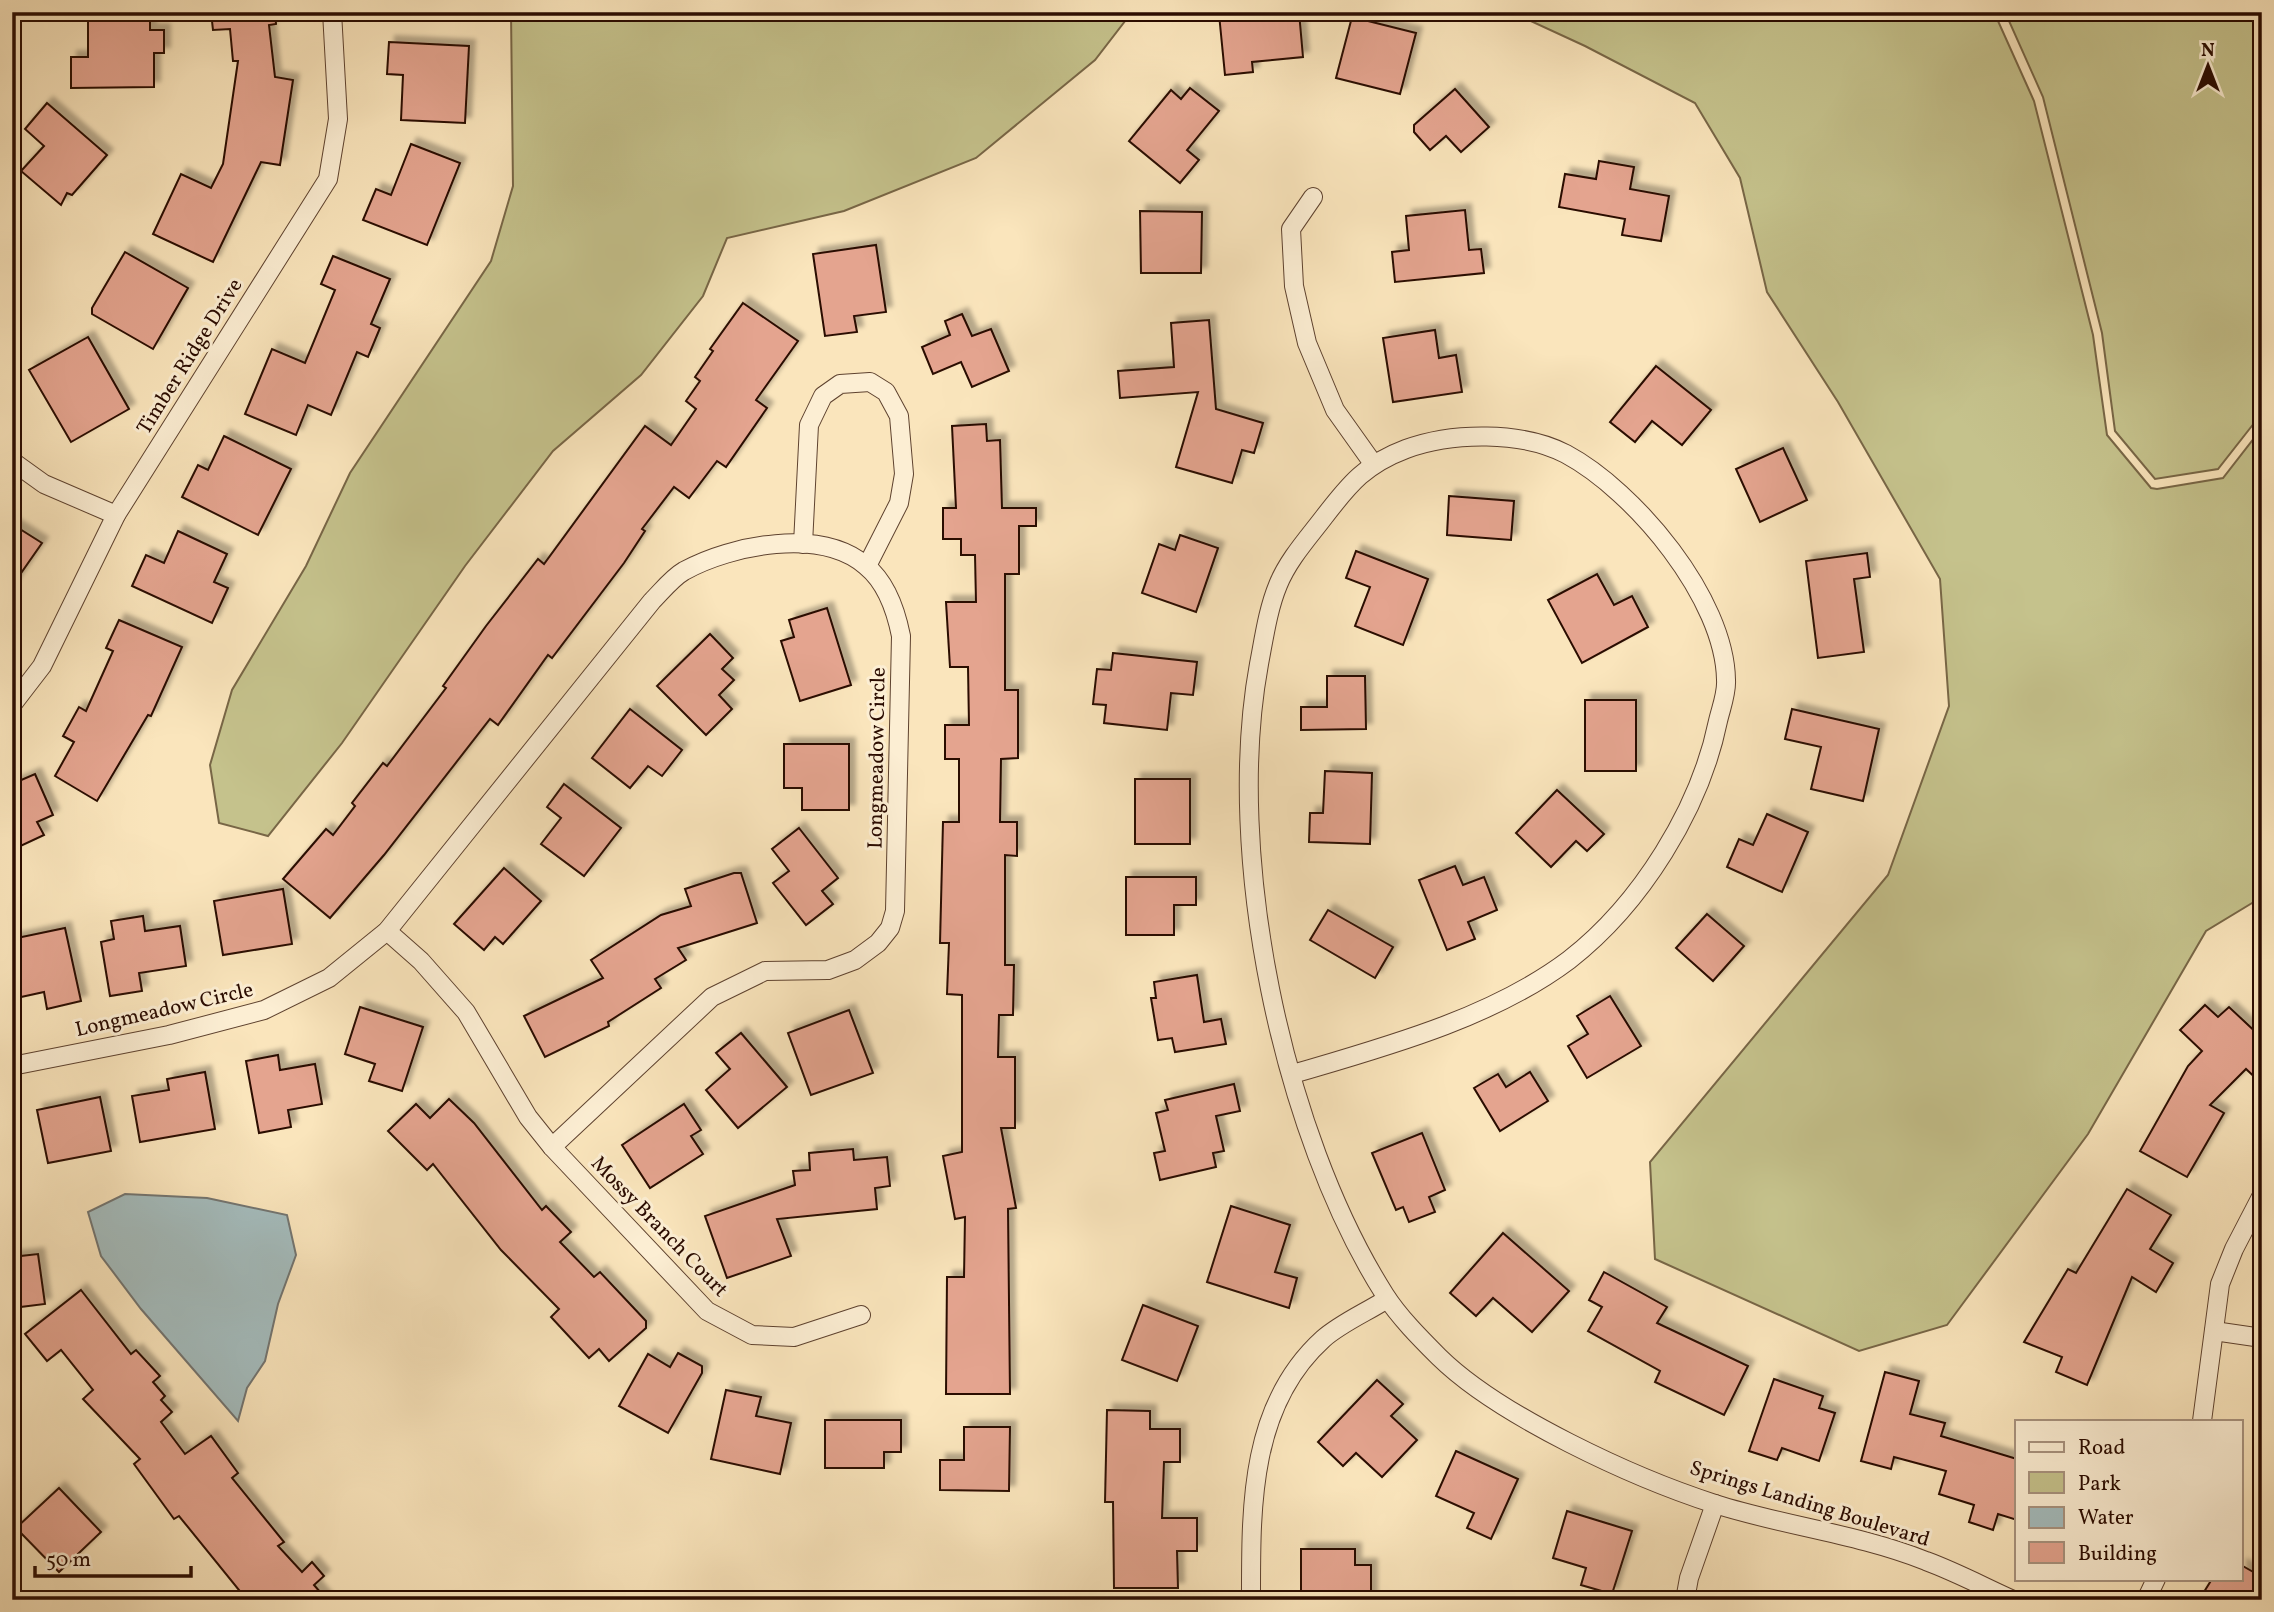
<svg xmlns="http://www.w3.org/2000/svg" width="2274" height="1612" viewBox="0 0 2274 1612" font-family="Vollkorn,serif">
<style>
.green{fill:#c5c28c;stroke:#786646;stroke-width:2}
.water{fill:#a4bcbd;stroke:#737571;stroke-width:2}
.building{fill:#e4a48f;stroke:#2a0b00;stroke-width:2;filter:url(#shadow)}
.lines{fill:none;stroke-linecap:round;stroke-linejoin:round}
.minor-casing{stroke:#5e422f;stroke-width:20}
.minor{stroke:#fceed3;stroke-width:18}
.labels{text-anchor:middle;stroke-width:6;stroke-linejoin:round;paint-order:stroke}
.street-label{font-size:21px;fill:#2a0b00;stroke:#fceed3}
</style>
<defs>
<filter id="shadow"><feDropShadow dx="6" dy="-6" stdDeviation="2" flood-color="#0004"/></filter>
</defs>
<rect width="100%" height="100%" fill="#fae5bc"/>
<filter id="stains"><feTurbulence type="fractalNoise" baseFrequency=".00286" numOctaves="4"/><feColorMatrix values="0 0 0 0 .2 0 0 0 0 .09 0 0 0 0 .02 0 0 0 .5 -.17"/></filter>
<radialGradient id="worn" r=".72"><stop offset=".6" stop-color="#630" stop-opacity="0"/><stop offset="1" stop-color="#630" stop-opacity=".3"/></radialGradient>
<g class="green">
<path d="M511,12H1132L1095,60L976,158L844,211L727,238L703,296L641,375L553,451L465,566L342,743L268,836L219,823L210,765L232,690L306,566L350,473L491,261L513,186Z"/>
<path d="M1511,12H1994L2034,101L2093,335L2107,435L2151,488L2157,489L2223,478L2262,428V897L2206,931L2088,1134L1947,1325L1859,1351L1655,1259L1650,1162L1888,875L1949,706L1940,579L1838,402L1767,292L1740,178L1695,103L1585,46Z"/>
<path d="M2005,12H2262V413L2218,469L2155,479L2115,431L2102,333L2043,97Z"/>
</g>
<path class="water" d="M125,1194L207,1198L287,1215L296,1255L278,1304L265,1361L247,1388L238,1421L141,1309L101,1256L88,1212Z"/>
<g class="building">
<path d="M211,12H275L276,24L269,25L275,77L293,80L280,165L261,162L213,262L153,234L181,174L211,188L223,164L238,61H233L230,29L213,30Z"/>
<path d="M1239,12H1299L1303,57L1252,62L1253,72L1225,75L1219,14Z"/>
<path d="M150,17V30H164V53H154V87L71,88V57H88V18Z"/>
<path d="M1352,17L1416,33L1400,94L1336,78Z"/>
<path d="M389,42L469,46L465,123L401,120L403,75L387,74Z"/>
<path d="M1190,88L1219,111L1187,150L1199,160L1180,183L1129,141L1171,90L1181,99Z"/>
<path d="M1455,89L1489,127L1461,152L1446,136L1430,150L1414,132V125Z"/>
<path d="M47,103L107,155L72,195L67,193L61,205L21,171L44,146L25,129Z"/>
<path d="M411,144L460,163L427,245L363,220L376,189L391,195Z"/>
<path d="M1599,161L1634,167L1630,189L1669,196L1661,241L1622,235L1625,219L1559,207L1565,174L1596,179Z"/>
<path d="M1465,210L1469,250L1481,249L1484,273L1395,282L1392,252L1409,250L1406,216Z"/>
<path d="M1140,211L1202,212L1201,273H1141Z"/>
<path d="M876,245L886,312L854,316L857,332L825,336L813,254Z"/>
<path d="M125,252L188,288L153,349L92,314V308Z"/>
<path d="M333,256L390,279L371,324L380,328L368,357L357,352L331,415L308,405L296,435L245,414L272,349L305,363L335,290L321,284Z"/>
<path d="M743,303L798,341L756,400L767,408L726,467L717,461L689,498L674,487L642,529L645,531L624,563L552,658L548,655L498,725L490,719L384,855L330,918L283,879L326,829L333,835L355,806L352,803L383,763L387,766L446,688L443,686L486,626L538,559L544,564L645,426L671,445L696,409L686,401L700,381L695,377L713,351L710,349Z"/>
<path d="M962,314L972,336L991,329L1009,371L972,387L961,362L933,374L922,347L950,335L945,321Z"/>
<path d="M1209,320L1216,409L1263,423L1254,453L1242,450L1232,483L1176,467L1198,392L1120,398L1118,371L1174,367L1171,323Z"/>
<path d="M1435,330L1439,358L1456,355L1462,392L1393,402L1383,338Z"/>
<path d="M88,337L129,409L71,442L29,370Z"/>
<path d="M1656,366L1711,410L1682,445L1652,421L1635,442L1610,422Z"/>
<path d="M986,424L987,441L1000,440L1002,508H1036V526H1019V574H1005V690H1018V758L1001,759L1000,822H1017V856L1005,855V965H1014L1013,1015H999L998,1057H1015V1128H1001L1016,1208L1008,1209L1010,1394H946L947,1277H964L965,1217L955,1219L943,1156L962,1152V995L947,994L949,943H940L943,822H959V759H945V725H969L968,667H950L946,602H976L975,555H961V539H943V508H956L952,426Z"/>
<path d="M224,436L291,469L258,535L182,497L198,465L208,470Z"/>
<path d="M1783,448L1807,500L1760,522L1736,469Z"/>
<path d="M1449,496L1514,501L1511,540L1447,535Z"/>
<path d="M12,524L42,543L12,586Z"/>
<path d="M178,531L227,554L214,582L228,588L212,623L132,586L146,555L164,563Z"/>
<path d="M1180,535L1218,548L1196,612L1142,593L1159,544L1175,550Z"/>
<path d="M1356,551L1428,579L1403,645L1355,626L1370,587L1346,578Z"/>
<path d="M1867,553L1870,577L1854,579L1864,652L1818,658L1806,561Z"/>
<path d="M1597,574L1614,605L1632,596L1648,627L1582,663L1548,600Z"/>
<path d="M827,608L851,685L800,701L781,641L794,637L789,620Z"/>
<path d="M119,620L182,647L151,716L148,715L97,801L55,776L74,742L63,736L79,707L86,711L113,651L106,648Z"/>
<path d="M710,634L733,658L722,669L734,680L719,695L732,709L706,735L657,686Z"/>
<path d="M1113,653L1197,662L1193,695L1171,693L1167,730L1104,723L1106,705L1093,704L1097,669L1111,670Z"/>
<path d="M1327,676H1365L1366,729L1301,730V707H1327Z"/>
<rect x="1585" y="700" width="51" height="71"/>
<path d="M630,709L682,750L662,776L648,766L630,788L592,758Z"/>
<path d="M1792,709L1879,729L1863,801L1811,789L1821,747L1785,739Z"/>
<path d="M784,744H849V810H802V788H784Z"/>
<path d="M1325,771L1372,773L1370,844L1309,842L1310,813H1323Z"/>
<path d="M35,774L53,815L37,822L44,835L12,850V784Z"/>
<rect x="1135" y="779" width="55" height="65"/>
<path d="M564,784L621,828L584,876L541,844L561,818L547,807Z"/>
<path d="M1557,790L1604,834L1587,851L1576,841L1551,867L1516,833Z"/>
<path d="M1767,814L1808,832L1782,892L1727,867L1739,839L1753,845Z"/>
<path d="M799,828L838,878L822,891L833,904L806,925L773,883L789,871L772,849Z"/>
<path d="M1455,866L1463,885L1484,877L1497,910L1468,922L1475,939L1447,950L1419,880Z"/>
<path d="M504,868L541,901L503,944L495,937L484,950L454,924Z"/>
<path d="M734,873H741L757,923L678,948L686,960L655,979L661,988L608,1022L609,1026L545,1057L524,1016L603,978L591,960L661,915L691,906L685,889Z"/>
<path d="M1126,877H1196V905H1174V935H1126Z"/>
<path d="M283,889L292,944L223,955L214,901Z"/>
<path d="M1328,910L1393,947L1375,978L1310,940Z"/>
<path d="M1707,914L1744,946L1713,981L1676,948Z"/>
<path d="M143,916L145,931L180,926L186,966L139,973L142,991L110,996L101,942L114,939L111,921Z"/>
<path d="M65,928L81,1001L47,1009L44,992L12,999V939Z"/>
<path d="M1197,975L1204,1022L1221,1019L1226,1044L1175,1052L1172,1038L1158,1040L1151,998H1156L1154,982Z"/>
<path d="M1610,996L1641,1046L1587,1078L1568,1046L1588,1034L1577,1016Z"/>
<path d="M2205,1005L2218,1017L2229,1007L2262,1038V1084L2246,1069L2210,1105L2224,1113L2187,1177L2140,1151L2188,1066L2202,1051L2180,1030Z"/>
<path d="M360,1007L423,1027L402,1091L369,1081L375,1064L345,1054Z"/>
<path d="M849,1010L873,1073L811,1095L788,1033Z"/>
<path d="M741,1033L787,1087L738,1128L706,1090L730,1069L716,1053Z"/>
<path d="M278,1055L280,1070L315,1064L322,1104L288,1110L291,1127L259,1133L246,1061Z"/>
<path d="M205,1072L215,1129L140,1142L132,1096L169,1090L167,1079Z"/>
<path d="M1530,1072L1548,1101L1500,1131L1474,1088L1498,1074L1506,1087Z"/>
<path d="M1234,1084L1240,1111L1216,1116L1224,1151L1213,1153L1216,1167L1160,1180L1154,1153L1165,1151L1156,1113L1168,1110L1165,1100Z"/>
<path d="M100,1097L111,1151L48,1163L37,1110Z"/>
<path d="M449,1099L474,1123L542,1210L546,1206L571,1232L560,1242L594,1277L600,1272L646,1321V1328L609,1361L599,1349L589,1358L551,1317L559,1309L501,1250L433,1164L427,1170L388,1131L416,1104L430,1118Z"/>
<path d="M684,1104L701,1130L691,1136L703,1154L650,1188L622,1145Z"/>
<path d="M1422,1133L1445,1190L1429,1197L1435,1212L1409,1222L1403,1207L1396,1210L1372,1153Z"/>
<path d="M853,1149L854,1160L887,1157L890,1186L875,1188L877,1209L777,1219L791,1256L727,1278L705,1216L795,1185L793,1171L810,1170L809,1153Z"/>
<path d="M2127,1189L2171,1215L2150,1249L2173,1263L2156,1292L2132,1277L2087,1385L2056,1372L2062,1357L2024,1342L2068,1269L2076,1273Z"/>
<path d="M1231,1206L1290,1225L1275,1272L1297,1278L1289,1308L1207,1282Z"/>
<path d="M1503,1233L1569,1291L1532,1332L1493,1298L1476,1316L1450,1293Z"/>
<path d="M38,1254L45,1304L12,1308V1257Z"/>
<path d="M1604,1272L1667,1307L1657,1323L1748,1366L1724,1415L1655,1382L1660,1371L1588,1331L1602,1307L1589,1300Z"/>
<path d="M81,1290L131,1354L136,1350L160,1376L153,1382L165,1396L161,1400L172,1412L161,1422L185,1454L211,1436L238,1473L232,1478L284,1542L278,1546L302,1572L312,1562L324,1576L314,1585L327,1600H247L179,1516L174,1519L134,1464L140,1459L83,1399L93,1390L61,1350L47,1361L25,1334Z"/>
<path d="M1143,1305L1198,1326L1177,1381L1122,1360Z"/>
<path d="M678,1353L702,1366V1373L668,1433L619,1406L648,1354L670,1367Z"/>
<path d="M1885,1372L1919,1381L1910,1414L1945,1423L1941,1436L2017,1459V1520L1998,1514L1993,1530L1969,1522L1974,1505L1939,1494L1946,1471L1894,1457L1891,1469L1861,1461Z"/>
<path d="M1774,1379L1823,1396L1819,1408L1835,1413L1819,1461L1782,1448L1777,1460L1749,1451Z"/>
<path d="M1377,1380L1403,1404L1391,1416L1417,1440L1382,1477L1356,1453L1343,1466L1318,1442Z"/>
<path d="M726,1390L761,1397L756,1416L791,1423L780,1474L711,1459Z"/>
<path d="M1107,1410L1150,1411V1429H1180V1462H1164L1162,1518H1197V1551H1177L1178,1588H1114L1113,1502H1105Z"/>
<path d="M825,1420H901V1452H884V1468H825Z"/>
<path d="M964,1427H1010L1009,1491L940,1490V1460H964Z"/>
<path d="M1456,1451L1518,1479L1491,1539L1467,1528L1474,1513L1436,1496Z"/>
<path d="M59,1488L101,1532L59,1572L16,1528Z"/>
<path d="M1567,1511L1632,1531L1612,1594L1581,1585L1586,1568L1553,1558Z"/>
<path d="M1301,1549H1355V1565H1371V1600H1301Z"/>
<path d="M2241,1565L2262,1577V1600H2199L2212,1579H2241Z"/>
</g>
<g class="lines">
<defs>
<g id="minor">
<path d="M1313,197L1291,229L1294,286L1307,343L1335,410L1372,462"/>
<path d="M12,461L44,484L116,515"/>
<path d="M803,544L809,425L823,396L840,384L870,382L886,392L899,416L904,474L899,503L867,566"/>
<path d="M12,705L42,666L116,515L328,179L338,119L332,12"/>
<path d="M387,931L421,961L466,1012L528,1117L552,1147L707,1311L752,1335L794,1337L861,1315"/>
<path d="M12,1066L169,1035L264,1010L329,978L387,931L652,601C662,591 672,578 684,571C731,545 821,527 866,566C887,583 896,611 901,636L895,911L890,928L878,943L855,960L828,970L765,971L712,997L552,1147"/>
<path d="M1293,1074C1385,1047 1492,1018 1569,960C1641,904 1700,809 1718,721C1721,708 1727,693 1726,680C1725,599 1635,491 1566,454C1522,431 1452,432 1406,449C1366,464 1350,483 1324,517C1308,538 1288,560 1278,585C1268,609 1264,638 1259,664C1224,854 1282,1133 1385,1295C1399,1317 1421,1339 1439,1357C1499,1416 1634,1478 1715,1504C1784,1526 1858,1534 1926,1561C1956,1572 1984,1587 2013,1600"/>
<path d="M2214,1331L2262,1338"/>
<path d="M2202,1421L2220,1284L2234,1249L2262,1195"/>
<path d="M1251,1600C1251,1508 1249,1406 1323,1339C1341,1323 1367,1312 1387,1299"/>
<path d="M1685,1600L1689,1578L1715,1504"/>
<path d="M2146,1600L2156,1579"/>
</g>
</defs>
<use href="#minor" class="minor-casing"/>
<use href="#minor" class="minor"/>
</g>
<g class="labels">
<g class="street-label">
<text transform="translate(189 356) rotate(-58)" y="7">Timber Ridge Drive</text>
<text transform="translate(876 758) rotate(-89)" y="7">Longmeadow Circle</text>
<text transform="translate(164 1009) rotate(-13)" y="7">Longmeadow Circle</text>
<text transform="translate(660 1226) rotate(46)" y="7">Mossy Branch Court</text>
<text transform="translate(1810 1503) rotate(17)" y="7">Springs Landing Boulevard</text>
</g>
</g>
<rect width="2274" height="1612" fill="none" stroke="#fae5bc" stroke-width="42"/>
<rect x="14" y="14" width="2246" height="1584" fill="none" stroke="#2a0b00" stroke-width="3.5"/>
<rect x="21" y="21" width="2232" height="1570" fill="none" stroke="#2a0b00" stroke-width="2"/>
<rect x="2015" y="1420" width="228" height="161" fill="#fceed3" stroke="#a8937f" stroke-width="2"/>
<rect x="2029" y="1442" width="35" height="10" fill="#fceed3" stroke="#a8937f" stroke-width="2"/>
<text x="2078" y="1454" font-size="21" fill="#2a0b00">Road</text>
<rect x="2029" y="1472" width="35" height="21" fill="#c5c28c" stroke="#a8937f" stroke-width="2"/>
<text x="2078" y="1490" font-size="21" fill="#2a0b00">Park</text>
<rect x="2029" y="1507" width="35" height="21" fill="#a4bcbd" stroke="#a8937f" stroke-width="2"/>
<text x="2078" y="1524" font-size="21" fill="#2a0b00">Water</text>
<rect x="2029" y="1542" width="35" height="21" fill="#e4a48f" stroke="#a8937f" stroke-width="2"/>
<text x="2078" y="1560" font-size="21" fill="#2a0b00">Building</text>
<g transform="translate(2208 66)" stroke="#fceed3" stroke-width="5" paint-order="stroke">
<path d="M0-5L12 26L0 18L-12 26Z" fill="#2a0b00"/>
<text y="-10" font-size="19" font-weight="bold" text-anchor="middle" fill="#2a0b00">N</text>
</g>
<path d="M35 1566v10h156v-10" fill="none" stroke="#2a0b00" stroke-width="3.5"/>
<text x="46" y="1566" font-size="21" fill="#2a0b00" stroke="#fceed3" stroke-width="5" paint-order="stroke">50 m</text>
<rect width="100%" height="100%" filter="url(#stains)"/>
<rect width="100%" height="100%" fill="url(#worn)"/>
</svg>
